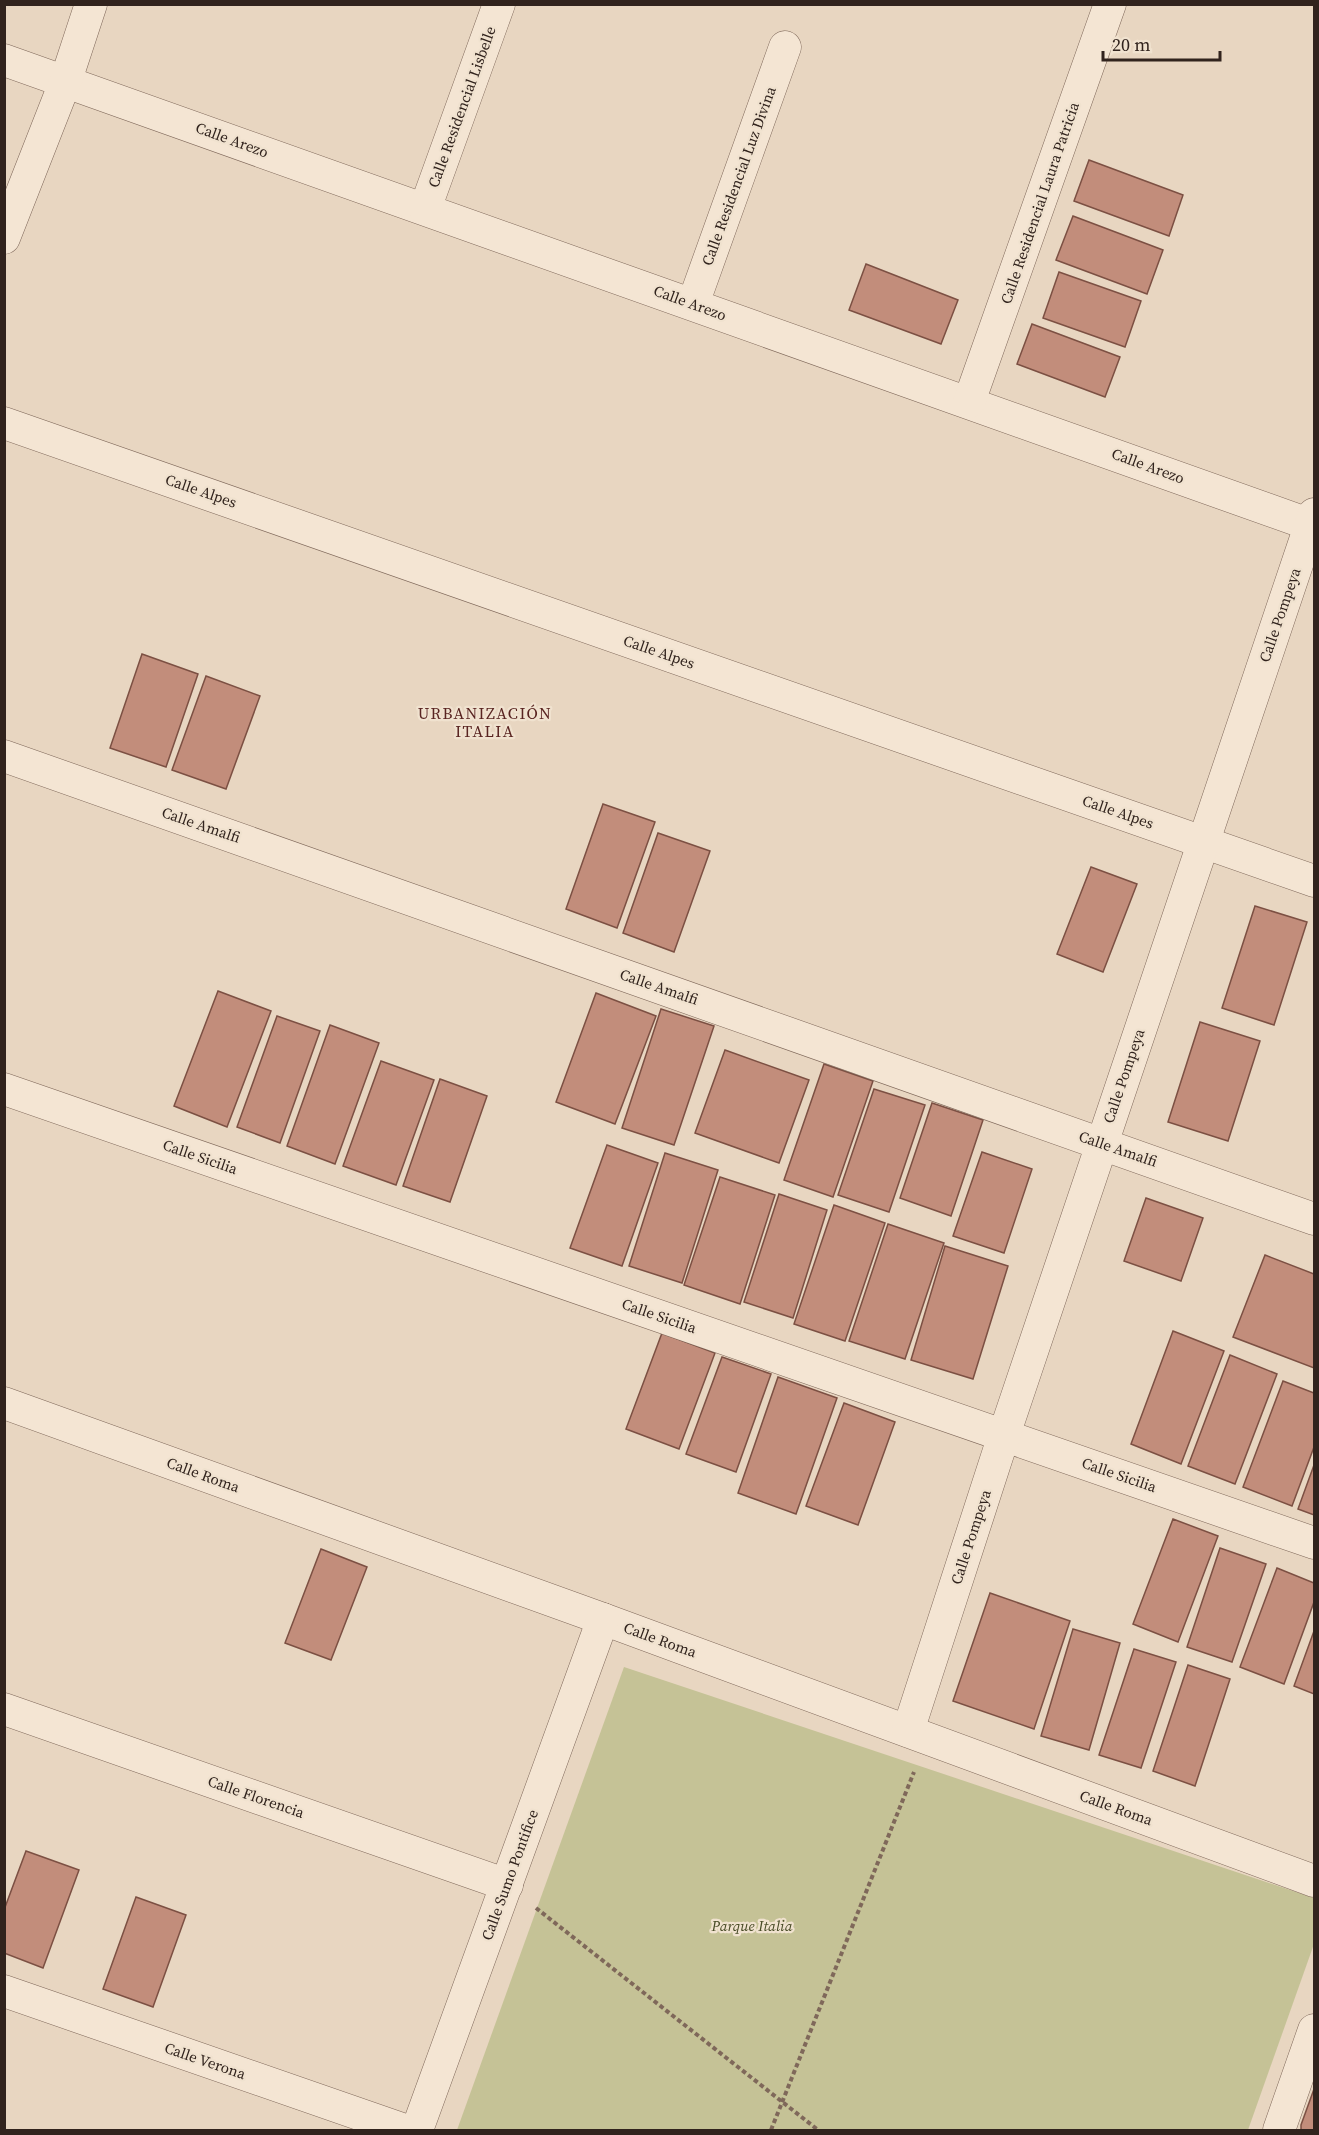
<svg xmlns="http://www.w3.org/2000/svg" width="1319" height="2135" viewBox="0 0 1319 2135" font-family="'Source Serif 4',serif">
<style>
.green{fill:#c5c296}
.building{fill:#c28d7b;stroke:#7c5043;stroke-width:1.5}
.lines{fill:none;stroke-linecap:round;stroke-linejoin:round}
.street-casing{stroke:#7f685a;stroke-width:33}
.path{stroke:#7f685a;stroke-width:4;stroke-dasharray:4.5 3;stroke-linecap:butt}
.street{stroke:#f4e5d3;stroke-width:32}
.labels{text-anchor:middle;stroke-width:4.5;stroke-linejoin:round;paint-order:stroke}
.street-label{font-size:15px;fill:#31231d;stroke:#f0e2cf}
.park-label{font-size:15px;font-style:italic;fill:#484b26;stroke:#f0e2cf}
.neighbourhood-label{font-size:16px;letter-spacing:1.5px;fill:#592421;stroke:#f0e2cf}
</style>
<rect width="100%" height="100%" fill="#e8d6c1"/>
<path class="green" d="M624,1667L1314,1898V1944L1248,2130H457Z"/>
<g class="building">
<path d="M1089,160L1183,195L1169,236L1074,201Z"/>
<path d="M1073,216L1163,250L1147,294L1056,260Z"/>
<path d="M866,264L958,300L941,344L849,310Z"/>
<path d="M1059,272L1141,301L1125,347L1043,318Z"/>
<path d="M1032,324L1120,357L1105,397L1017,364Z"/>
<path d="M142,654L198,674L166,767L110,748Z"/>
<path d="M206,676L260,696L226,789L172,770Z"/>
<path d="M603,804L655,822L617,928L566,909Z"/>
<path d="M658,833L710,851L674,952L623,933Z"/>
<path d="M1091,867L1137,884L1103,972L1057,954Z"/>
<path d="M1255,906L1307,922L1274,1025L1222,1008Z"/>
<path d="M218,991L271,1011L227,1127L174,1106Z"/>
<path d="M596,993L656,1016L615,1124L556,1102Z"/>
<path d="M661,1009L714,1026L674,1145L622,1128Z"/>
<path d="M277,1016L320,1031L280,1143L237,1127Z"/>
<path d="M1200,1022L1260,1041L1228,1141L1168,1122Z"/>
<path d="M330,1025L379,1043L335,1164L287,1146Z"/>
<path d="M725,1050L809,1080L779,1163L695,1133Z"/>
<path d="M381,1061L434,1080L396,1185L343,1166Z"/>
<path d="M824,1064L873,1081L833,1197L784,1180Z"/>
<path d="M440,1079L487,1096L450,1202L403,1186Z"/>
<path d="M874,1089L925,1105L889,1212L838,1195Z"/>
<path d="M932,1103L983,1120L951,1216L900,1198Z"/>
<path d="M607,1145L658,1163L622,1266L570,1248Z"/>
<path d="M982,1152L1032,1169L1004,1253L953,1236Z"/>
<path d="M665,1153L718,1170L682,1283L629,1266Z"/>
<path d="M720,1177L775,1195L740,1304L684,1285Z"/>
<path d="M779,1194L827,1210L793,1318L744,1302Z"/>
<path d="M1146,1198L1203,1218L1181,1281L1124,1261Z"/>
<path d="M834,1205L885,1223L845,1341L794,1324Z"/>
<path d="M888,1224L944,1243L905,1359L849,1341Z"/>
<path d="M945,1246L1008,1266L973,1379L911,1360Z"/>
<path d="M1265,1255L1314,1274V1368L1233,1337Z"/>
<path d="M1173,1331L1224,1351L1181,1464L1131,1444Z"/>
<path d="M662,1333L715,1353L679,1449L626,1429Z"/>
<path d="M1230,1355L1277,1374L1235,1484L1188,1466Z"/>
<path d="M722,1357L771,1374L736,1472L686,1454Z"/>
<path d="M778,1377L837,1398L796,1514L738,1493Z"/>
<path d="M1283,1381L1314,1393V1447L1292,1506L1243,1487Z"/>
<path d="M844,1403L895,1422L858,1525L806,1506Z"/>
<path d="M1314,1465V1515L1298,1509Z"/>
<path d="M1173,1519L1218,1536L1178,1642L1133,1624Z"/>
<path d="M1220,1548L1266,1564L1232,1662L1187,1647Z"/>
<path d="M321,1549L367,1567L331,1660L285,1643Z"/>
<path d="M1277,1568L1314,1583V1602L1284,1684L1240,1667Z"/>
<path d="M990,1593L1070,1621L1034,1729L953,1701Z"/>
<path d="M1073,1629L1120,1643L1089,1750L1041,1736Z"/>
<path d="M1314,1631V1694L1294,1686Z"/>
<path d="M1134,1649L1176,1662L1141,1768L1099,1755Z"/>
<path d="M1188,1665L1230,1679L1195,1786L1153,1771Z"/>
<path d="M26,1851L79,1870L43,1968L4,1953V1910Z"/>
<path d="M136,1897L186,1915L153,2007L103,1989Z"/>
<path d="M1314,2089V2130H1301V2125Z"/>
</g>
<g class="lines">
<defs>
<g id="street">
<path d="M4,60L1314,526"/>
<path d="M425,209L499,4"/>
<path d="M4,238L66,80L91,4"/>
<path d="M693,304L785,47"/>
<path d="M969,402L1110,4"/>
<path d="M4,423L1314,881"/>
<path d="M4,756L1314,1219"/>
<path d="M4,1089L1314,1543"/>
<path d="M4,1403L603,1619L1314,1881"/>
<path d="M4,1709L507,1885"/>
<path d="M908,1731L1004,1435L1314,514"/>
<path d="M4,1991L405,2130"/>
<path d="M417,2130L603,1619"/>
<path d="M1279,2130L1314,2030"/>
</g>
</defs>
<use href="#street" class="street-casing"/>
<g class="path">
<path d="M536,1908L818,2130"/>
<path d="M771,2130L914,1772"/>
</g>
<use href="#street" class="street"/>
</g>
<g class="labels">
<g class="street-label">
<text transform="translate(462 107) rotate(-70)" y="5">Calle Residencial Lisbelle</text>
<text transform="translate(232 140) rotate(20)" y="5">Calle Arezo</text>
<text transform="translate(739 176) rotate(-70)" y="5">Calle Residencial Luz Divina</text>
<text transform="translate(1040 203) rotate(-71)" y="5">Calle Residencial Laura Patricia</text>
<text transform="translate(690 303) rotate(20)" y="5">Calle Arezo</text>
<text transform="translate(1148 466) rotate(20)" y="5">Calle Arezo</text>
<text transform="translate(201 491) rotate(19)" y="5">Calle Alpes</text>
<text transform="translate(1280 615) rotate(-71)" y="5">Calle Pompeya</text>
<text transform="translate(659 652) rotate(19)" y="5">Calle Alpes</text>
<text transform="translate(1118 812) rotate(19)" y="5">Calle Alpes</text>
<text transform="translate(201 825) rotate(19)" y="5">Calle Amalfi</text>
<text transform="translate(659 987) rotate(19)" y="5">Calle Amalfi</text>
<text transform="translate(1124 1076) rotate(-71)" y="5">Calle Pompeya</text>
<text transform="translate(1118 1149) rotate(19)" y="5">Calle Amalfi</text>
<text transform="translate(200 1157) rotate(19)" y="5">Calle Sicilia</text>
<text transform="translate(659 1316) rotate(19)" y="5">Calle Sicilia</text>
<text transform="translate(203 1475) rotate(20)" y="5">Calle Roma</text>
<text transform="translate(1119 1475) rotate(19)" y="5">Calle Sicilia</text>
<text transform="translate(971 1537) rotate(-72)" y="5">Calle Pompeya</text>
<text transform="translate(660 1640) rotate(20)" y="5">Calle Roma</text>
<text transform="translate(256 1797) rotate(19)" y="5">Calle Florencia</text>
<text transform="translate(1116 1808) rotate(20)" y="5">Calle Roma</text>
<text transform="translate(510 1875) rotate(-70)" y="5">Calle Sumo Pontifice</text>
<text transform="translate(205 2061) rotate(19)" y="5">Calle Verona</text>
</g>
<g class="park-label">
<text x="752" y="1931">Parque Italia</text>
</g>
<g class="neighbourhood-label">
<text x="485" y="719">URBANIZACIÓN<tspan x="485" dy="18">ITALIA</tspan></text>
</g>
</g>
<rect width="1319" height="2135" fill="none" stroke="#31231d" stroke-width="12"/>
<path d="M1103 51v9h117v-9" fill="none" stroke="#31231d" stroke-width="3"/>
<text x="1112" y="51" font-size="18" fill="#31231d" stroke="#f0e2cf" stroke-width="4.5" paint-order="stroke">20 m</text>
</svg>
